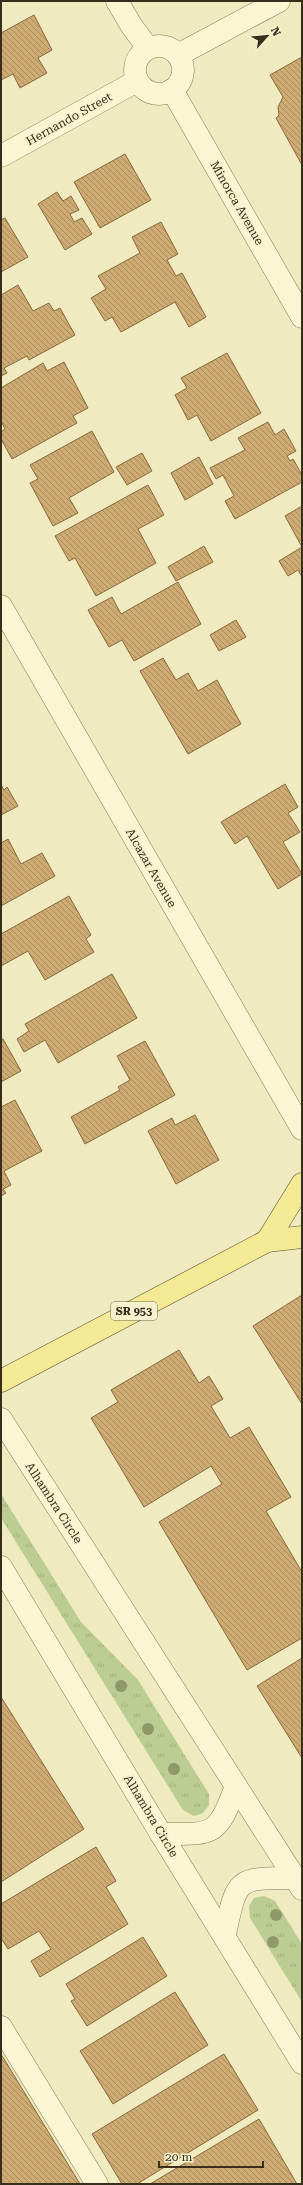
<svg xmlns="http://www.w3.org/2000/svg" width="303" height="2185" viewBox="0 0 303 2185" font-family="'Roboto Serif',serif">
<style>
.grass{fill:url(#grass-tufts)}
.building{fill:url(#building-back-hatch);stroke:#88693c}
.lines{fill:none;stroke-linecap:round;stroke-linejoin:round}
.minor-casing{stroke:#887a57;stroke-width:23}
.major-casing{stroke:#55472b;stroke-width:23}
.minor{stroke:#faf5d2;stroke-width:22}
.major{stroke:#f4e994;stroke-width:22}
.tree{fill:#8e9869}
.labels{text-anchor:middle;stroke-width:3.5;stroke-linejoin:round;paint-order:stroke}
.shield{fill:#f6f2ce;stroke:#706951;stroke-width:1}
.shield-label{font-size:11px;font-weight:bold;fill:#372e1c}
.street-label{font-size:12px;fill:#372e1c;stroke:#f6f2ce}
</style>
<defs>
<pattern id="grass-tufts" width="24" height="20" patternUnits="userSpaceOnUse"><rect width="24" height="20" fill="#bbcd93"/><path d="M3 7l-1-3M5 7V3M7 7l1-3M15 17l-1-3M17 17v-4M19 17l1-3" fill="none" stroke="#a1b07e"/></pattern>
<pattern id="building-back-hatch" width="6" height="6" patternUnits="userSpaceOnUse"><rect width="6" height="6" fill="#ceab73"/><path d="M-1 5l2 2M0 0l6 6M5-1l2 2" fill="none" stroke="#a88c5e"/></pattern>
</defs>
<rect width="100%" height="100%" fill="#efeabf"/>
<g class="grass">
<path d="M1,1494L81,1622L138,1680L209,1794V1805L203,1813L194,1816L183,1810L1,1518Z"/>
<path d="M264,1896L275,1901L302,1944V2002L250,1918L249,1906L254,1898Z"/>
</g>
<g class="building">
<path d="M34,15L52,50L38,58L47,73L20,88L13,74L1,80V33Z"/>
<path d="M302,57V165L276,118L279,115L278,107L283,97L270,75Z"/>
<path d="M125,154L151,200L100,228L74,182Z"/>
<path d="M57,192L63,201L71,196L79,210L70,214L74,222L82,218L92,234L65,250L38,204Z"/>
<path d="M5,218L28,257L1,272V220Z"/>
<path d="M161,222L178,254L167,260L176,276L182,273L206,317L189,327L175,302L121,332L112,317L105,321L91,298L106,289L98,276L140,253L132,237Z"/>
<path d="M18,285L33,311L49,303L54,311L60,308L75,335L29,360L27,356L4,368L7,373L1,376V295Z"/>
<path d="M227,353L261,413L211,441L197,415L188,420L175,395L187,388L181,378Z"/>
<path d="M64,362L88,408L73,416L77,423L12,459L1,439V432L5,429L1,421V388L43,363L47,371Z"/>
<path d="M268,422L275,435L284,429L296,451L287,456L290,461L293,459L302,475V482L235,519L225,501L234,496L223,475L216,479L210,468L245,450L238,438Z"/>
<path d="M92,431L114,472L69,498L78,513L53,526L30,483L38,479L30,465Z"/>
<path d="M142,453L152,471L127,485L116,467Z"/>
<path d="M199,457L213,484L185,500L171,473Z"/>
<path d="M148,485L164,515L138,529L156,563L96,596L75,558L69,561L55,536Z"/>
<path d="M302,506V577L298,570L288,576L279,561L302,547L285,516Z"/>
<path d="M204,546L213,562L176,581L168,567Z"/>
<path d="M178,582L201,624L134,661L122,640L109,647L88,610L112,597L121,614Z"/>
<path d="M236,620L246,637L219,651L210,635Z"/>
<path d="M163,658L176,680L188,673L198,691L217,680L241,724L188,754L140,671Z"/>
<path d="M285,784L298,807L288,813L300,832L283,842L302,874L278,889L247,836L235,844L221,822Z"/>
<path d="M1,785L4,790L7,787L18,806L1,815Z"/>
<path d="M8,839L21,864L42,853L55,876L1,906V843Z"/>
<path d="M69,896L91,935L86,939L94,952L45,980L28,951L1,966V934Z"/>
<path d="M112,974L137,1018L58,1063L45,1040L24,1052L17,1039L29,1031L25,1024Z"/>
<path d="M1,1039H3L21,1071L1,1082Z"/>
<path d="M145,1041L175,1095L85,1144L71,1117L120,1090L118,1087L130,1080L117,1056Z"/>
<path d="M15,1100L42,1151L4,1171L11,1185L3,1189L6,1193L1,1196V1107Z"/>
<path d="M195,1115L219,1160L176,1184L148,1131L172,1118L175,1125Z"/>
<path d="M302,1295V1404L253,1326Z"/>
<path d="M179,1350L199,1383L209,1376L223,1399L211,1406L230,1438L249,1427L291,1497L266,1511L302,1572V1638L247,1670L159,1522L222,1484L211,1466L144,1507L91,1418L118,1402L111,1390Z"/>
<path d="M302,1658V1758L257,1686Z"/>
<path d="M1,1697L84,1829L1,1882Z"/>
<path d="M96,1847L116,1881L106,1887L128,1924L40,1977L31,1961L51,1949L39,1931L8,1949L1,1938V1904Z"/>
<path d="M143,1937L167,1976L87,2026L71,2001L75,1999L66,1984Z"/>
<path d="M175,1992L208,2045L113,2104L80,2051Z"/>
<path d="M1,2054L80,2184H1Z"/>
<path d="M224,2054L258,2110L137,2184H122L92,2134Z"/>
<path d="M259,2119L297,2184H150Z"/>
</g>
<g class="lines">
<defs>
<g id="minor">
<path d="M117,1L131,25L148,48"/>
<circle cx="159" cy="70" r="24"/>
<path d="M178,55L279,1"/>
<path d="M172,90L302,317"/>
<path d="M1,156L137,81"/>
<path d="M1,606L302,1129"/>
<path d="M1,1419L302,1889"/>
<path d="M1,1567L161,1834L302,2063"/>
<path d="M161,1834C214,1834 217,1837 236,1786"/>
<path d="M225,1934C237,1878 236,1878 294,1878"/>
<path d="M1,2027L97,2184"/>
</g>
<g id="major">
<path d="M267,1241L302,1184"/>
<path d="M1,1381L267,1241L302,1237"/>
</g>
</defs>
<use href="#minor" class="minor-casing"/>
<use href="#major" class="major-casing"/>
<use href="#minor" class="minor"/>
<use href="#major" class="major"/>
</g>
<g class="tree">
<circle cx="121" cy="1686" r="6"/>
<circle cx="148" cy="1729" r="6"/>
<circle cx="174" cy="1769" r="6"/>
<circle cx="276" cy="1915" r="6"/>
<circle cx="273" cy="1942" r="6"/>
</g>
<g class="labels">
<rect class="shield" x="111" y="1302" width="46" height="18" rx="3"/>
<g class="shield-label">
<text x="134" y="1315">SR 953</text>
</g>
<g class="street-label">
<text transform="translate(69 119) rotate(-29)" y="4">Hernando Street</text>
<text transform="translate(237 203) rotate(60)" y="4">Minorca Avenue</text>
<text transform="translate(151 868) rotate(60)" y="4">Alcazar Avenue</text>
<text transform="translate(54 1503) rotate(57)" y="4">Alhambra Circle</text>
<text transform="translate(151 1816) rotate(59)" y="4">Alhambra Circle</text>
</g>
</g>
<rect width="303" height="2185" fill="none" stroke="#372e1c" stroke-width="4"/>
<g transform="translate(267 36) rotate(63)" stroke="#f6f2ce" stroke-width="3" paint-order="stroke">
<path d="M0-3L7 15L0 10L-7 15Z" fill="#372e1c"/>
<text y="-6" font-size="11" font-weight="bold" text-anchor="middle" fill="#372e1c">N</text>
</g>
<path d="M159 2161v6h104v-6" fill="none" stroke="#372e1c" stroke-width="2"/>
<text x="165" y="2161" font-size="12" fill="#372e1c" stroke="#f6f2ce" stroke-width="3" paint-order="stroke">20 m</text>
</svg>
